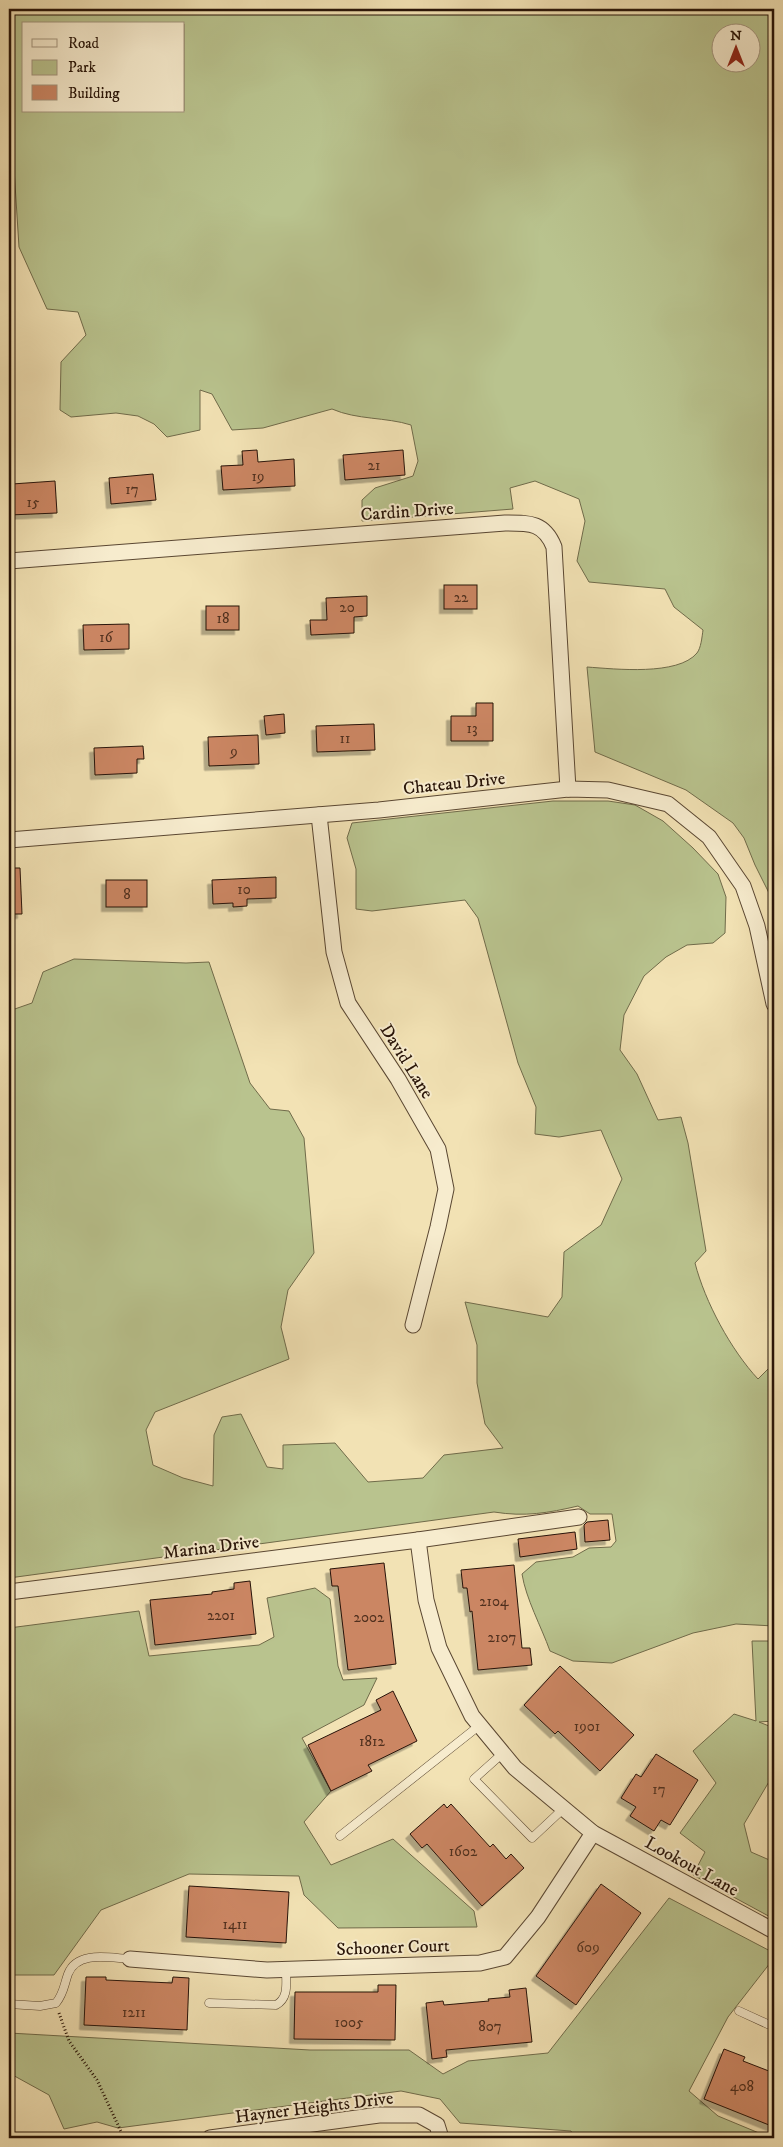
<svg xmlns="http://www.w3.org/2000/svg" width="783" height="2147" viewBox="0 0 783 2147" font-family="'IM FELL DW Pica',serif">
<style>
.green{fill:#b9c38e;stroke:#706b4a;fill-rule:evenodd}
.building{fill:#cb8664;stroke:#271307;filter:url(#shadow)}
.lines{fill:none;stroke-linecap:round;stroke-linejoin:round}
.service-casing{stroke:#5a4732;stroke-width:9}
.minor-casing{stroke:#5a4732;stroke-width:17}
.path{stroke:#271307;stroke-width:3;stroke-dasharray:1 2.5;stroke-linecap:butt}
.service{stroke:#f7ecce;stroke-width:8}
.minor{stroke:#f7ecce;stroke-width:15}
.labels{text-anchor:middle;stroke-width:4;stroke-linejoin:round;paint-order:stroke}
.number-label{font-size:15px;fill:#50301e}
.street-label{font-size:18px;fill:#271307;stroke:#f7ecce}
</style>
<defs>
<filter id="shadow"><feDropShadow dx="-4.5" dy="4.5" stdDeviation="0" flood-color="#0004"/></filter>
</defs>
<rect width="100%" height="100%" fill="#f2e2b4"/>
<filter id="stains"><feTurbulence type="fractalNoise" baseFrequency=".004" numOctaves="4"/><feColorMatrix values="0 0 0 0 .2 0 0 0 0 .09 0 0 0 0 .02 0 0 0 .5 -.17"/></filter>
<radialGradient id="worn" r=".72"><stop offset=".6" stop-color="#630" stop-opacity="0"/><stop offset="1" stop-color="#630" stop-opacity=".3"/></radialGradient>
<g class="green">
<path d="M9,9H774V903L755,865L744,838L733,823L686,790L595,752L587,667C615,669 678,676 697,653C701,648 702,637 703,630L674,607L665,589L589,582L577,561L585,521L579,499L535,481L510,488L513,509L362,521V500L375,488L413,476L418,461L411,425C386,417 357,420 332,409L263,428L232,430L212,394L200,390V430L167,437L154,424L138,416L116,413L71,417L60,410L61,362L86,335L78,312L47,309L19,247L14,168L9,165ZM24,24H184V111H24ZM750,32V62H720V32Z"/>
<path d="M553,801H608L635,805L663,821L693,848L718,874L726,897L725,933L713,943L687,945L666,957L644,976L624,1015L620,1050L637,1074L658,1120L681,1117L688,1143L706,1251L695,1263C705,1302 731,1350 758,1379L774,1363V1626L736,1624L693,1633L612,1663L573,1661L550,1651C541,1626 526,1599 522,1574L536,1562L573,1557L589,1548L611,1547L616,1541L612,1514H590L578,1506C548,1513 525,1517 494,1512L9,1578V1011L32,1003L43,972L74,959L186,963L209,962L250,1083L270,1109L289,1111L304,1138L314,1253L288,1290L281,1327L289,1359L155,1412L146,1430L153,1465L183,1478L213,1486L214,1435L222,1417L241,1414L267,1467L283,1469V1445L335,1443L368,1482L423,1478L444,1455L503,1448L485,1424L477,1383V1345L465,1302L548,1317L562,1297L564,1252L601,1225L622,1179L601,1130L559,1137L535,1134L536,1107L518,1063L478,918L465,900L372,911L356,909V869L347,838L352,823Z"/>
<path d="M315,1588L330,1599L338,1666L343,1680L377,1678L364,1705L302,1738L331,1791L304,1822L331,1865L393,1839L474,1911L477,1927L338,1928L304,1895L299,1876L189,1874L101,1910L54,1975H9V1628L139,1611L149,1656L259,1645L274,1637L267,1598Z"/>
<path d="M752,1641H774V1721L759,1722L774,1728V1781L770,1780L744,1824L751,1852L774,1862V1919L693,1875L705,1852L680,1833L716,1783L693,1751L734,1714L756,1721Z"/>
<path d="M669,1898L774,1953V1958L728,2017L689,2091L718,2116L771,2138H574L571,2131L460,2123L440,2099L401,2091L118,2128L97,2122L64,2129L49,2095L9,2073V2033L310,2050H409L443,2074L468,2061L548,2053Z"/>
</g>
<g class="building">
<path d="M257,450L258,462L294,459L295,486L223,490L221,466L243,465L242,451Z"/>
<path d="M403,450L405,475L345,480L343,455Z"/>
<path d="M153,474L156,500L111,504L109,478Z"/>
<path d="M55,481L57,513L9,515V491H12V484Z"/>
<rect x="444" y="585" width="33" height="24"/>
<path d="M367,596V616L354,617V633L311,635L310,620H327L326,598Z"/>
<rect x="206" y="606" width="33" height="24"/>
<path d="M129,624V649L84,650L83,625Z"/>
<path d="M476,703H493V741H451V716H476Z"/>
<path d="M284,714L285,733L266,735L264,716Z"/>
<path d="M374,724L375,750L317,752L316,726Z"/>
<path d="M258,735L259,764L209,766L208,737Z"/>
<path d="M143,746L144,759H137V773L95,775L94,748Z"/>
<path d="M9,868H20L22,914H9Z"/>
<path d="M276,877V898L247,899V906L233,907V903L213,904L212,880Z"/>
<rect x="106" y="880" width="41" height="27"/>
<path d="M608,1520L610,1540L585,1542L584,1525L587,1522Z"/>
<path d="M575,1532L577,1549L520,1557L518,1539Z"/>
<path d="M384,1563L396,1664L348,1670L338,1586H332L330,1569Z"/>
<path d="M514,1565L522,1648H530L532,1665L478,1670L472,1611L470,1612L467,1588H463L461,1570Z"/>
<path d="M250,1581L256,1634L155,1645L150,1600L212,1594V1592L234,1589V1583Z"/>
<path d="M560,1666L634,1735L600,1771L558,1731L555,1734L524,1705Z"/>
<path d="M393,1691L417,1741L368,1765L372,1771L331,1791L308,1745L381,1710L376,1700Z"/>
<path d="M656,1754L698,1780L670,1825L661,1820L654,1831L630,1816L636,1807L621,1798L636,1774L641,1777Z"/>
<path d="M444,1804L447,1808L451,1804L490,1847L493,1844L506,1859L511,1854L524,1868L482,1906L427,1844L422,1848L410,1834Z"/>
<path d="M601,1884L641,1913L576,2005L536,1976Z"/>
<path d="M189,1886L289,1892L286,1943L186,1937Z"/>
<path d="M86,1977H106V1980L172,1983L173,1977L189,1978L187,2030L84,2025Z"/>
<path d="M378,1985H396L395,2040L294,2039L295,1992H378Z"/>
<path d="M526,1988L532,2042L446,2050L447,2057L432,2059L426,2003L443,2001L444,2005L489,2001L488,1999L510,1997L509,1990Z"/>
<path d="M724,2049L745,2057L743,2061L774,2073V2127L704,2099Z"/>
</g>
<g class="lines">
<defs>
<g id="service">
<path d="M503,1753L474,1779L532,1838L563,1809"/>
<path d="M340,1836L480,1725"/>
<path d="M209,2003L276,2005C289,1998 286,1983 286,1970"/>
<path d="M9,2004L40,2006L56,2003C64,1993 64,1985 68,1974C77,1950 110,1958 130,1959"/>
<path d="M739,2011L774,2027"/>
</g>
<g id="minor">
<path d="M9,561L505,523C529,523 544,522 554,547L568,789"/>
<path d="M319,815L334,952L348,1003L398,1079L438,1149L446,1189L438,1227L413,1325"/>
<path d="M9,840L379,810L568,789L608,790L668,804L709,837L743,886L757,926L774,1004"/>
<path d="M418,1540L426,1600L439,1648L472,1716L515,1768L593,1833L774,1931"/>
<path d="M9,1592L418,1540L579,1517"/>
<path d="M130,1959L267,1970L480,1963L505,1957L538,1917L593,1833"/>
<path d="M210,2138L379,2115H419L437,2125L441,2138"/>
</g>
</defs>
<use href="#service" class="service-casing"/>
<use href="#minor" class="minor-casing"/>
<path class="path" d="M59,2013L69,2041L97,2080L124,2138"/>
<use href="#service" class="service"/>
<use href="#minor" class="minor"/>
</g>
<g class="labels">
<g class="number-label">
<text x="374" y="470">21</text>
<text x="258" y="481">19</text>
<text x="132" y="494">17</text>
<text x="33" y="507">15</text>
<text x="461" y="602">22</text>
<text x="347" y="612">20</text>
<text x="223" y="623">18</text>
<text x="106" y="642">16</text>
<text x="472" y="733">13</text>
<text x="345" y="743">11</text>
<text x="234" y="756">9</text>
<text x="244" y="894">10</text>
<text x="127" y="899">8</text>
<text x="494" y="1606">2104</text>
<text x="221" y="1620">2201</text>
<text x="369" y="1622">2002</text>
<text x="502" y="1642">2107</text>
<text x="587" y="1731">1901</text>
<text x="372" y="1746">1812</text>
<text x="659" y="1794">17</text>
<text x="463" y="1856">1602</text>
<text x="235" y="1929">1411</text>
<text x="588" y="1952">609</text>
<text x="134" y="2017">1211</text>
<text x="349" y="2027">1005</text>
<text x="490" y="2031">807</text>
<text x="742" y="2091">408</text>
</g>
<g class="street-label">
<text transform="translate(407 511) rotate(-4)" y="6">Cardin Drive</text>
<text transform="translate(454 783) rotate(-6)" y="6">Chateau Drive</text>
<text transform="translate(407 1061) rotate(58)" y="6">David Lane</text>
<text transform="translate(211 1547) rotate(-7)" y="6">Marina Drive</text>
<text transform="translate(692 1866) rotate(29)" y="6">Lookout Lane</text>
<text transform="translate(393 1947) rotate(-2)" y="6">Schooner Court</text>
<text transform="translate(314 2107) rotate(-7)" y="6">Hayner Heights Drive</text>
</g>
</g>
<rect width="783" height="2147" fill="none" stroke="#f2e2b4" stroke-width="30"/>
<rect x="10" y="10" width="763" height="2127" fill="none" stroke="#271307" stroke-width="2.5"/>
<rect x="15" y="15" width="753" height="2117" fill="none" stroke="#271307"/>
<rect x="22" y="22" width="162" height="90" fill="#f7ecce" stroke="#a4957e"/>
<rect x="32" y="39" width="25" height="8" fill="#f7ecce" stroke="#a4957e"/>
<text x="68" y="48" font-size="15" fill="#271307">Road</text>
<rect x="32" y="60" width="25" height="15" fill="#b9c38e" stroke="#a4957e"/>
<text x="68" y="72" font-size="15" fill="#271307">Park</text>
<rect x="32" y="85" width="25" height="15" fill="#cb8664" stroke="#a4957e"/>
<text x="68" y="98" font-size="15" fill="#271307">Building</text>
<g transform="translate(736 48)"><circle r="24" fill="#f7ecce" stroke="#a4957e"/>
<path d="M0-4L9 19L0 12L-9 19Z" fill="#8f2418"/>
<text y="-8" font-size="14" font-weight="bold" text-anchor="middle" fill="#271307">N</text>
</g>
<rect width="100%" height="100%" filter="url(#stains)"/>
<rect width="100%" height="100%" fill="url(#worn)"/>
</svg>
